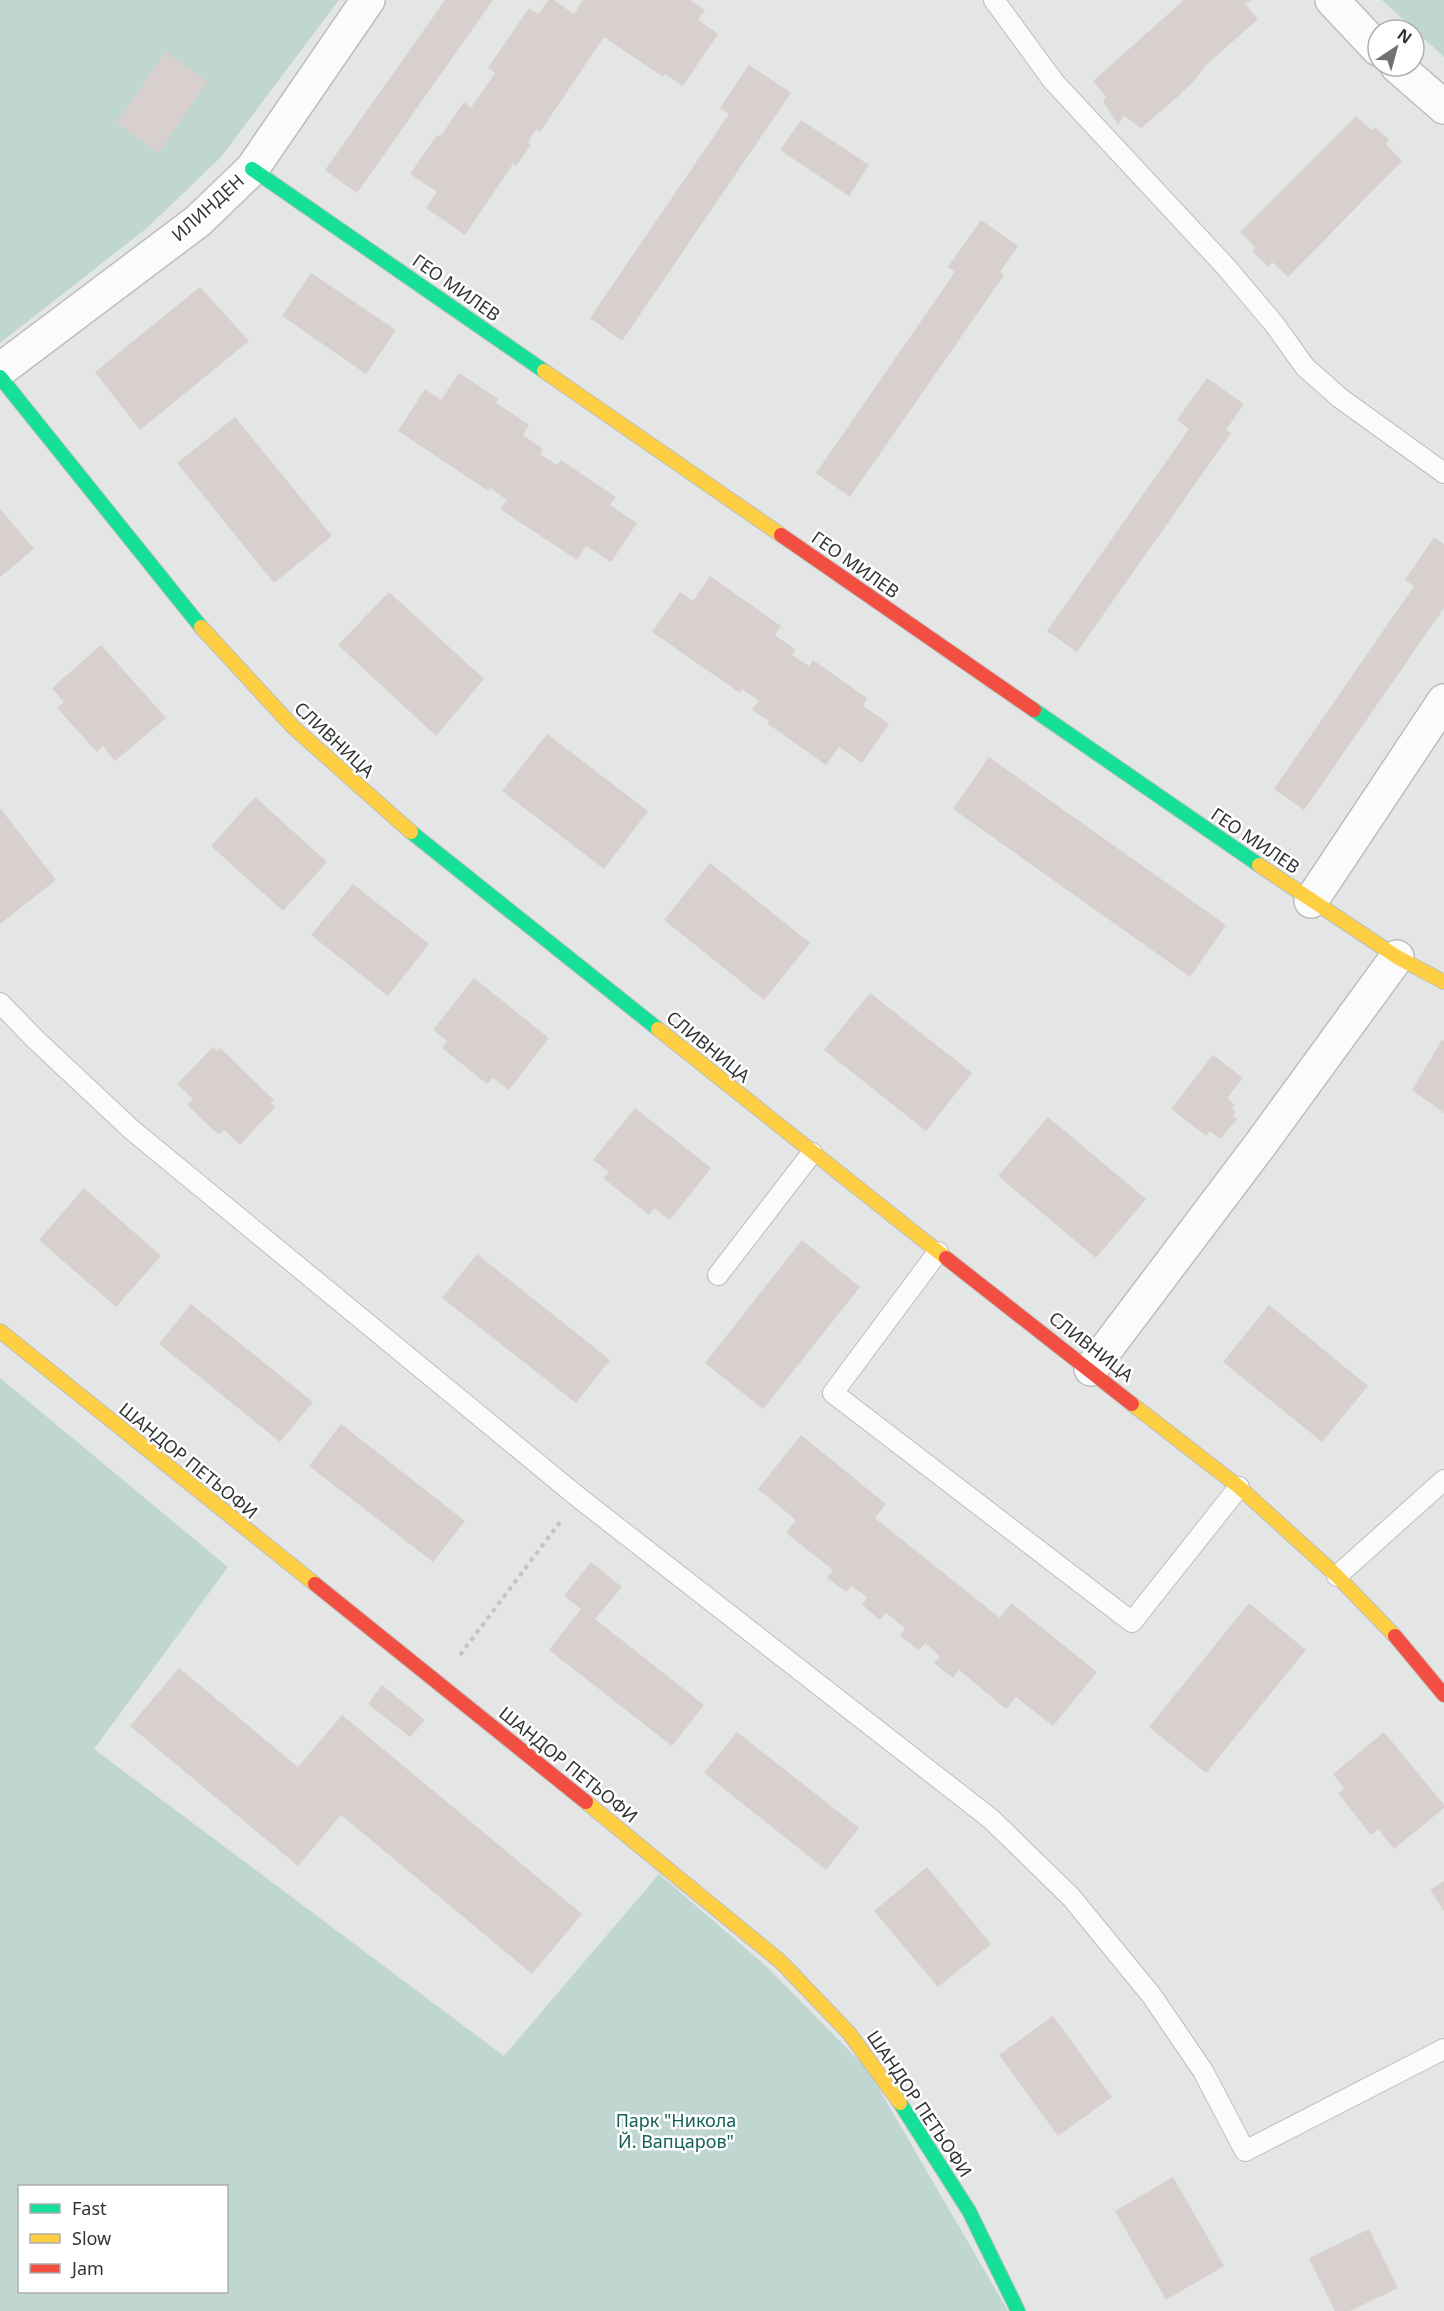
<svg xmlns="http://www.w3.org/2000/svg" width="1444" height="2311" viewBox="0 0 1444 2311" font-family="'Noto Sans',sans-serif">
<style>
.green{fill:#c0d6d1;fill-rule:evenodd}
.building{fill:#d8d0cf}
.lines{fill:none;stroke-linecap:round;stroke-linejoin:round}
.lane-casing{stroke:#bcbebd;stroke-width:22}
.street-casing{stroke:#bcbebd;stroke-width:36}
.fast-casing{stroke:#bcbebd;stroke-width:16}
.slow-casing{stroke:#bcbebd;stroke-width:16}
.jam-casing{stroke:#bcbebd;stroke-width:16}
.path{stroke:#c3c4c4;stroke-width:4;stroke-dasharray:4.5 4.5;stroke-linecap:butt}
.lane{stroke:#fbfbfb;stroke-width:20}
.street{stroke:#fbfbfb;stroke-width:33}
.fast{stroke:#16e098;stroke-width:14}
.slow{stroke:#ffcf43;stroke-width:14}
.jam{stroke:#f24e42;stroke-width:14}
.labels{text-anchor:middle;stroke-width:5;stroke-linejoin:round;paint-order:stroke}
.street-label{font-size:18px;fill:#323433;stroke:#fff}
.park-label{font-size:18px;fill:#146057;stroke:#fff}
</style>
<rect width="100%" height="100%" fill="#e3e6e5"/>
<g class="green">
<path d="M0,0H339L221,157L147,228L0,343Z"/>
<path d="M1382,0H1444V57Z"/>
<path d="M0,1378L228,1567L94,1749L504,2056L659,1874L766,1966L868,2070L1008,2311H0ZM20,2186H226V2292H20Z"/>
</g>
<g class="building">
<path d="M445,0H493L357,193L325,170Z"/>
<path d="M548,0H554L574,14L583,0H690L705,10L698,20L718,34L683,86L665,74L663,77L604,37L540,132L536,129L528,142L531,145L516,166L513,164L465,235L426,208L437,192L410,174L437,135L440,137L464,102L471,108L495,73L488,68L529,8L539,14Z"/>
<path d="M1184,0H1250L1252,2L1244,3L1258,19L1206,65L1193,82L1174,100L1141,128L1124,116L1118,125L1103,101L1106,97L1093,81Z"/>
<path d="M165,52L208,81L158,153L116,123Z"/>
<path d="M749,65L791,93L622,341L590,318L729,114L720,108Z"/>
<path d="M1356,116L1371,130L1375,127L1389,140L1386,144L1402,161L1288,277L1272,262L1268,267L1252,251L1255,247L1240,232Z"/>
<path d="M801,120L869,165L849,196L780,150Z"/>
<path d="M981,220L1018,246L1000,272L1004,275L850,497L816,473L955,272L948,267Z"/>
<path d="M311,273L396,330L366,374L282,316Z"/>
<path d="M200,287L249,341L140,430L95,372Z"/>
<path d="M459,373L498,399L496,403L529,425L523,435L543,449L540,454L557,465L561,460L616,497L610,505L637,523L611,562L586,546L577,560L500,509L507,500L490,488L488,491L398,431L425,389L441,400Z"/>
<path d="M1207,378L1244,404L1226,430L1231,433L1077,652L1047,631L1189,429L1177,420Z"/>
<path d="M235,417L332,536L274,583L177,463Z"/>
<path d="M0,509L34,549L0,577Z"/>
<path d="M1434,537L1444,544V608L1304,810L1274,789L1414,586L1405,580Z"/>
<path d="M710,576L781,626L775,635L796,650L792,655L809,666L813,660L867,698L863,706L889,724L862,763L839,747L826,765L768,724L769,721L752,710L759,701L742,689L740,693L652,632L680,592L693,601Z"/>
<path d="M389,592L484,679L436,736L338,645Z"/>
<path d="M101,645L166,718L115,761L103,746L97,752L57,708L64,702L52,688Z"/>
<path d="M547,734L648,811L604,869L502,791Z"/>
<path d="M989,757L1226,925L1190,977L953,809Z"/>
<path d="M255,797L327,862L283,911L211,846Z"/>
<path d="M0,808L56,880L0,924Z"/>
<path d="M710,863L810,943L764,1000L664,920Z"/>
<path d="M353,884L429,944L388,996L311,935Z"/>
<path d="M474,978L549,1038L509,1090L493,1078L487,1084L442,1048L447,1041L433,1030Z"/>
<path d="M870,993L972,1073L926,1131L824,1050Z"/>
<path d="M1442,1040L1444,1041V1113L1412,1090Z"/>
<path d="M213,1047L217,1051L220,1048L274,1100L271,1103L275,1107L240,1145L224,1130L219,1135L207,1124L187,1105L193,1099L177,1084Z"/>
<path d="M1213,1055L1243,1078L1227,1098L1235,1105L1232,1109L1236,1112L1233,1116L1237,1119L1220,1139L1210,1131L1206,1136L1171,1109Z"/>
<path d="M635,1108L711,1168L670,1220L654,1208L649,1215L603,1178L609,1172L593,1160Z"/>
<path d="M1048,1117L1146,1199L1096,1258L998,1176Z"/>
<path d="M84,1188L161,1256L116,1307L39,1240Z"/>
<path d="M802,1240L860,1287L763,1409L705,1363Z"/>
<path d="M477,1254L610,1360L576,1403L442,1298Z"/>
<path d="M191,1304L313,1402L280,1442L159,1344Z"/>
<path d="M1269,1305L1368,1386L1322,1442L1223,1362Z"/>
<path d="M341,1424L465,1521L433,1562L309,1466Z"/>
<path d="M801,1435L886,1504L875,1518L1000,1618L1011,1603L1097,1672L1053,1726L1016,1697L1006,1709L959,1670L953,1678L934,1663L940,1656L925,1643L919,1650L900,1636L905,1628L886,1613L880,1620L862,1605L867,1597L852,1586L846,1592L827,1578L833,1570L786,1533L796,1520L758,1489Z"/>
<path d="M591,1562L622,1587L595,1619L704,1705L672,1746L549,1650L581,1609L564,1596Z"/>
<path d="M1249,1603L1306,1650L1206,1773L1149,1727Z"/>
<path d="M179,1668L298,1767L342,1715L582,1914L532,1974L341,1815L298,1866L130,1726Z"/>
<path d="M382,1685L425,1720L410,1737L368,1704Z"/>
<path d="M737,1732L859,1828L826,1870L704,1773Z"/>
<path d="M1384,1732L1444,1805V1808L1394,1849L1378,1829L1371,1835L1338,1793L1344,1789L1333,1774Z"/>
<path d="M927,1867L991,1944L938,1987L874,1911Z"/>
<path d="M1444,1881V1911L1430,1890Z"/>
<path d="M1053,2016L1112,2097L1058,2136L999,2055Z"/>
<path d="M1173,2177L1224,2266L1166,2300L1115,2211Z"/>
<path d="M1369,2229L1398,2288L1350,2311H1335L1309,2258Z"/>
</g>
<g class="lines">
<defs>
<g id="lane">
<path d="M994,0L1054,82L1226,267L1275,325L1305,367L1340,398L1444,473"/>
<path d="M0,1003L36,1040L132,1130L578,1497L991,1819L1071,1897L1152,1996L1203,2071L1245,2151L1444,2049"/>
<path d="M938,1252L833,1393L1132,1622L1239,1487"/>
<path d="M718,1275L812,1153"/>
<path d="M1337,1576L1444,1480"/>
</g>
<g id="street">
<path d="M1332,0L1378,49"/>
<path d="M1397,66L1444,107"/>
<path d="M0,370L198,221L252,169L368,0"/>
<path d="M1311,901L1444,701"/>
<path d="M1091,1369L1260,1145L1397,957"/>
</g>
<g id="fast">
<path d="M252,169L544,371"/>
<path d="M0,377L201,627"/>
<path d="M1034,710L1259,865"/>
<path d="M411,832L658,1029"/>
<path d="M900,2103L969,2211L1018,2311"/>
</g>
<g id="slow">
<path d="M544,371L781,535"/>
<path d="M201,627L293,727L411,832"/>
<path d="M1259,865L1397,957L1444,982"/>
<path d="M658,1029L946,1258"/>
<path d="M0,1331L315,1584"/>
<path d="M1132,1404L1239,1487L1337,1576L1395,1636"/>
<path d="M586,1802L781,1962L849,2033L900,2103"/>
</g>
<g id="jam">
<path d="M781,535L1034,710"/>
<path d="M946,1258L1132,1404"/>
<path d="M315,1584L586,1802"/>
<path d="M1395,1636L1444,1695"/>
</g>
</defs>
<use href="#lane" class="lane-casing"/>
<use href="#street" class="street-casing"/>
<use href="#fast" class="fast-casing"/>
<use href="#slow" class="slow-casing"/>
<use href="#jam" class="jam-casing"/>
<path class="path" d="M460,1655L560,1522"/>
<use href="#lane" class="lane"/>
<use href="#street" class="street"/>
<use href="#fast" class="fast"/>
<use href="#slow" class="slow"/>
<use href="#jam" class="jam"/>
</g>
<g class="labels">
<g class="street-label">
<text transform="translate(208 208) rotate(-42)" y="6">ИЛИНДЕН</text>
<text transform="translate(456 288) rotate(35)" y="6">ГЕО МИЛЕВ</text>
<text transform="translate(855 565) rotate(35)" y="6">ГЕО МИЛЕВ</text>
<text transform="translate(334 740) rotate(43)" y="6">СЛИВНИЦА</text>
<text transform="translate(1255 841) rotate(34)" y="6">ГЕО МИЛЕВ</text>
<text transform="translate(708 1047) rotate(39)" y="6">СЛИВНИЦА</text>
<text transform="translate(1091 1347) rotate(38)" y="6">СЛИВНИЦА</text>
<text transform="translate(188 1461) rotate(39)" y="6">ШАНДОР ПЕТЬОФИ</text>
<text transform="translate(568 1765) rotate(39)" y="6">ШАНДОР ПЕТЬОФИ</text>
<text transform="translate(919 2104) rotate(56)" y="6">ШАНДОР ПЕТЬОФИ</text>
</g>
<g class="park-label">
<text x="676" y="2127">Парк "Никола<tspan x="676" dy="21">Й. Вапцаров"</tspan></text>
</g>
</g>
<rect x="18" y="2185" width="210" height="108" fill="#ffffff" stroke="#adaead" stroke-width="1.5"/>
<rect x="30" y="2204" width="30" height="9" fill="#16e098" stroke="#adaead" stroke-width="1.5"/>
<text x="72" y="2215" font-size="18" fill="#323433">Fast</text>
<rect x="30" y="2234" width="30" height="9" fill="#ffcf43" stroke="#adaead" stroke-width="1.5"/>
<text x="72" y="2245" font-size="18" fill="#323433">Slow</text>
<rect x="30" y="2264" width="30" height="9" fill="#f24e42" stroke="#adaead" stroke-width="1.5"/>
<text x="72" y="2275" font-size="18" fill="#323433">Jam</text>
<g transform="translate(1396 48) rotate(36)"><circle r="28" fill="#ffffff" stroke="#adaead" stroke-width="1.5"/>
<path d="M0-4.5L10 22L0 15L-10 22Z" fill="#707271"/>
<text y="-9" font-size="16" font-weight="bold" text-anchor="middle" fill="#323433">N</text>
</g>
</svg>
